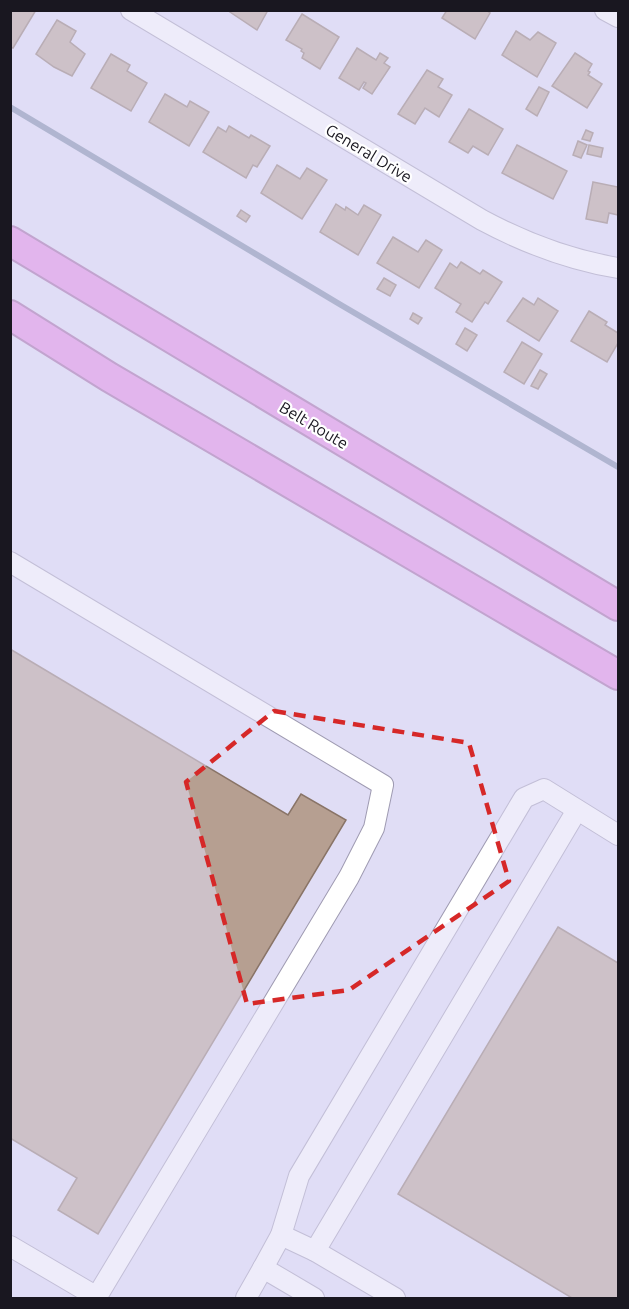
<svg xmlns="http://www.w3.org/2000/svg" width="629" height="1309" viewBox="0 0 629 1309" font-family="Ubuntu,sans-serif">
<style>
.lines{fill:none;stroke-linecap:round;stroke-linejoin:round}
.stream{stroke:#7586a2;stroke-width:6}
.building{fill:#b69f91;stroke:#897467;stroke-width:1.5}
.minor-casing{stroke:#9f9bb2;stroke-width:22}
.highway-casing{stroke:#9d5f9f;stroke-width:32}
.minor{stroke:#fff;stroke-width:20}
.highway{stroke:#e486e3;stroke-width:28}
.marked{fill:none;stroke:#d62828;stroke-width:4.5;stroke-dasharray:12 8;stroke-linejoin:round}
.labels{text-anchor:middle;stroke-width:4.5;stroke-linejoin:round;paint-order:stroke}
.street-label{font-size:16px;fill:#191720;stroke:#fff}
</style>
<rect width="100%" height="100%" fill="#e0ddf5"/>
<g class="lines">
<path class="stream" d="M10,107L341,305L618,467"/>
</g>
<g class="building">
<path d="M10,10H36L13,48L10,47Z"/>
<path d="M227,10H268L257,30Z"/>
<path d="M447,10H486L490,13L475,39L442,18Z"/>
<path d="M302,14L339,37L320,69L302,58L304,53L301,51L302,49L286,40Z"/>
<path d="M57,20L76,31L70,42L85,54L72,76L54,67L36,54Z"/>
<path d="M516,31L530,40L538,32L556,43L537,77L502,55Z"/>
<path d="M357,48L376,60L380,53L388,58L384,63L390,67L372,94L363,88L366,83L364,82L359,90L339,78Z"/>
<path d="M575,53L592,64L588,71L590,72L588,75L602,84L587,108L552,86Z"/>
<path d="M111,54L130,65L127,71L147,83L131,111L91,88Z"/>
<path d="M427,70L443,79L438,87L452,95L439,117L425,108L415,124L398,114Z"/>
<path d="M539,87L549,92L537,116L526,109Z"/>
<path d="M165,94L187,107L190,101L209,112L189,146L149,122Z"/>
<path d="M469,109L503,129L488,155L473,146L468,153L449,142Z"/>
<path d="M229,126L249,138L251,135L270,146L257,167L253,165L246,178L203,152L218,127L226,132Z"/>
<path d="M586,130L593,133L590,141L582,139Z"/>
<path d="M578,141L587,145L581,158L573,155Z"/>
<path d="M517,145L567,171L553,199L502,173Z"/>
<path d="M589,145L603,148L601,157L587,154Z"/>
<path d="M277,165L300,179L307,168L327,180L302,219L261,193Z"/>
<path d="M593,182L618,187V215L609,213L607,223L586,219Z"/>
<path d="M336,204L345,210L346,207L358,215L364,205L381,215L358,255L320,232Z"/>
<path d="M241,210L250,216L246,222L237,216Z"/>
<path d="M393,237L418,252L426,240L442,250L419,288L377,263Z"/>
<path d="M461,262L480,274L483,270L502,282L488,304L485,302L472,322L456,312L461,304L435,288L450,263L457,268Z"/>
<path d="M384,278L396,285L390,296L377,289Z"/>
<path d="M523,298L534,305L538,298L558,311L539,341L507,321Z"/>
<path d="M589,311L607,322L605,325L618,333V343L607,362L571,341Z"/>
<path d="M413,313L422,318L418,324L410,319Z"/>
<path d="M465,328L477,335L467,351L456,344Z"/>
<path d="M522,342L542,354L524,384L504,372Z"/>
<path d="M540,370L547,374L538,389L531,386Z"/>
<path d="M10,649L288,815L301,794L346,820L98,1234L58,1210L77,1178L10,1138Z"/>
<path d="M558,927L618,963V1298H572L398,1194Z"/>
</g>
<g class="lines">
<defs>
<g id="minor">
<path d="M131,10L482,220C525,243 570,260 618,268"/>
<path d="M605,10L618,17"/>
<path d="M10,562L383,785L374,828L349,877L96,1298"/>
<path d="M281,1235L315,1251L395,1298"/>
<path d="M10,1246L97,1297"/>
<path d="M315,1251L577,810"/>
<path d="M263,1268L281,1235L299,1176L524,798L544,789L618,835"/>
<path d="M246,1298L263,1268L314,1298"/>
</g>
<g id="highway">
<path d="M10,241L618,606"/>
<path d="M10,315L109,377L618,675"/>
</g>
</defs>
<use href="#minor" class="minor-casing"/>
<use href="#highway" class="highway-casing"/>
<use href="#minor" class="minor"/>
<use href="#highway" class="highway"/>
</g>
<path d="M0 0H629V1309H0ZM274,711L469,743L509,881L349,990L247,1004L186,782Z" fill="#e0ddf5" fill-opacity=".55" fill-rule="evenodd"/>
<path class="marked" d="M274,711L469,743L509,881L349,990L247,1004L186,782Z"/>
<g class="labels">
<g class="street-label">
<text transform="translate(369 153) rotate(31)" y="6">General Drive</text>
<text transform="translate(314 425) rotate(31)" y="6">Belt Route</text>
</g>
</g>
<rect width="629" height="1309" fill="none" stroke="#191720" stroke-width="24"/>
</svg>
